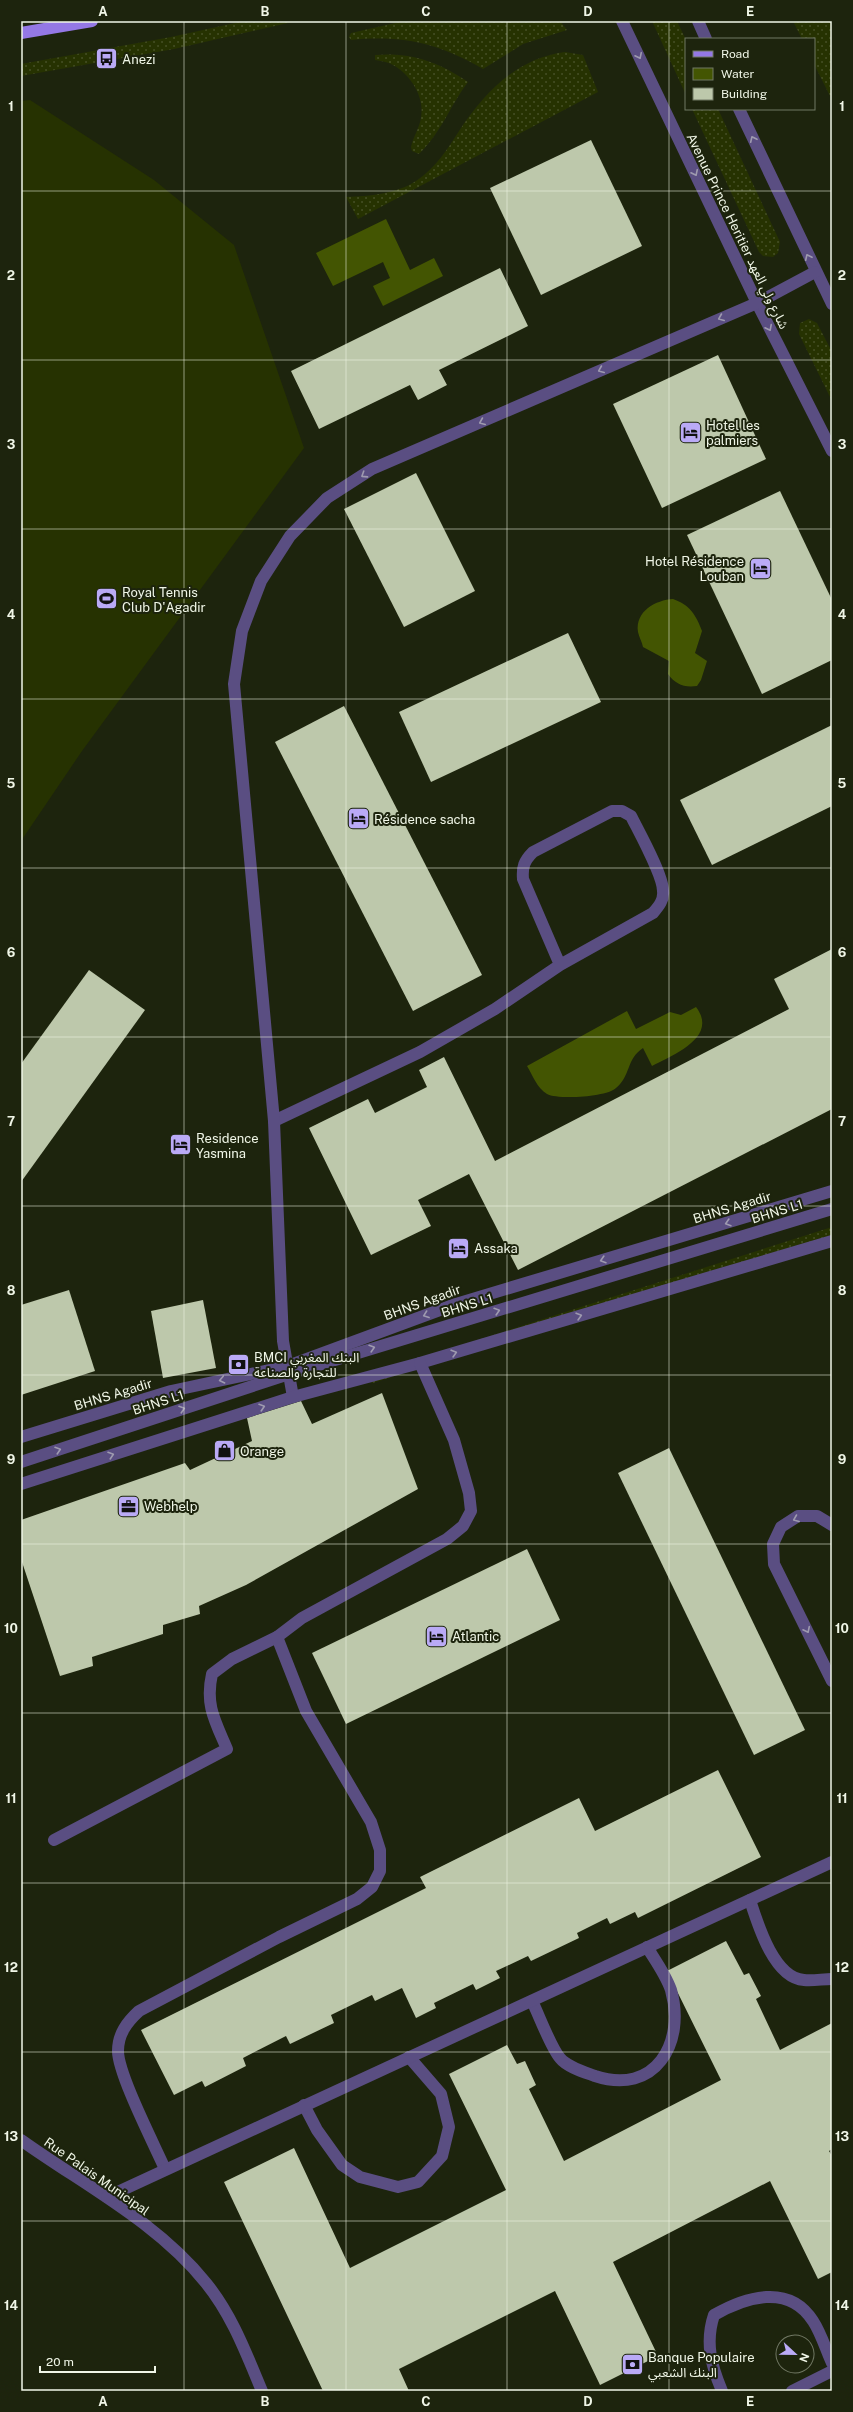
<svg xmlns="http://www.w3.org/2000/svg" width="853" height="2412" viewBox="0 0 853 2412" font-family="'Public Sans','Noto Sans Arabic',sans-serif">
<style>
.grass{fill:url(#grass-dots)}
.garden{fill:#263201}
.water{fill:#435502}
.building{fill:#bdc8ab}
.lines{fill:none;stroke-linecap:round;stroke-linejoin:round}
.minor{stroke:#5a4e82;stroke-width:12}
.major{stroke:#9478e5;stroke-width:12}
.oneway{stroke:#9e9aaf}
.grid{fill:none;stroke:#f0f6e7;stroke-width:1;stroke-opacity:0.55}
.labels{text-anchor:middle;stroke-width:4;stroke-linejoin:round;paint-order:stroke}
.poi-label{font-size:13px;fill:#f0f6e7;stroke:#1d240d;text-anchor:start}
.street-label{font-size:13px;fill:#f0f6e7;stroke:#1d240d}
.neatline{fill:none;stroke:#f0f6e7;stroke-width:1.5}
.grid-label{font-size:13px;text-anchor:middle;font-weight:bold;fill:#f0f6e7}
</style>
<defs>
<pattern id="grass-dots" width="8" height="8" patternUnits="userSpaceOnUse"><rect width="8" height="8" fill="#263201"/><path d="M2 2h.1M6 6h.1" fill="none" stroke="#465026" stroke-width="1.8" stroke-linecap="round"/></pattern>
</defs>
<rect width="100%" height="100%" fill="#1d240d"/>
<g class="grass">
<path d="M244,21H297L174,49L21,76V64L171,37Z"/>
<path d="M404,21H560L567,30L523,44L483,69C438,43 403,35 351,40L349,37L351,33Z"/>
<path d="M652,21H677L686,40V95Z"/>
<path d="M793,21H832V100L814,64V39H802Z"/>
<path d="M565,52L583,55L598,92L358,219L346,197C370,196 396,194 416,181C436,168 448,148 461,128C486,91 518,58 565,52Z"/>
<path d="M375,55C411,52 439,62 468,82C450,106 441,133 419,154L412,151L411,147C413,137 419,129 421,118C425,97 411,75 393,65C388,62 381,61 375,60Z"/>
<path d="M692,109H718L780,242L778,253L773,257L763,256L759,252Z"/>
<path d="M809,319L817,323L832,352V401L799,334L800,323Z"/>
<path d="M832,1227V1236L373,1383L370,1382L371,1374Z"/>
</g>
<path class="garden" d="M30,100L154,180L234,245L304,448L82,751L21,841V101Z"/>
<g class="water">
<path d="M386,219L410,270L434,258L443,276L383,306L373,286L390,278L383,262L333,286L316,253Z"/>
<path d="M673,599C690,605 696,615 702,631L695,653L707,661L701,680L697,686C684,688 675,684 668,674L669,661L643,647C642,642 639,637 638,632C635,611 656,600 673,599Z"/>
<path d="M696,1007C719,1037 673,1055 652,1066L643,1048C626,1059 631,1076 616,1088C607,1097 558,1100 547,1094C537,1088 533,1076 527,1066L627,1011L636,1029L670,1012L681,1015Z"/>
</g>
<g class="building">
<path d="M591,140L642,246L541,295L490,188Z"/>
<path d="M500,268L528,326L439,370L447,385L418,400L410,385L319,429L291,371Z"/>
<path d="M718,355L766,459L662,508L613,404Z"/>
<path d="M416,473L475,591L404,627L344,509Z"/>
<path d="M780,491L832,600V660L762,694L687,535Z"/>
<path d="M568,633L601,702L431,782L399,712Z"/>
<path d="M344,706L482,975L413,1011L275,742Z"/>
<path d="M832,725V806L712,865L680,800Z"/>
<path d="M832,949V1109L518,1270L469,1174L418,1200L431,1226L371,1255L309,1128L368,1099L375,1113L427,1087L419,1070L444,1057L495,1161L789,1009L774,979Z"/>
<path d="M89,970L145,1010L21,1182V1064Z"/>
<path d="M69,1290L95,1371L21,1395V1305Z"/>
<path d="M203,1300L216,1368L163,1378L151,1311Z"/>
<path d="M382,1393L418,1489L246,1585L199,1606L200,1614L163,1625V1634L92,1657L93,1666L60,1676L21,1559V1520L185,1463L190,1470L252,1441L247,1418L301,1401L312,1424Z"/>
<path d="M669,1448L805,1730L754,1755L618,1473Z"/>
<path d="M527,1549L560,1620L346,1724L312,1653Z"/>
<path d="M718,1770L761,1857L638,1918L635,1912L610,1924L607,1918L577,1933L579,1938L531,1961L528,1956L496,1971L500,1978L476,1990L473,1984L434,2003L436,2008L416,2018L402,1988L375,2001L372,1995L331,2015L334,2023L290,2044L286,2036L243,2058L246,2066L205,2087L202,2081L174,2095L141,2030L426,1888L420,1877L579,1798L595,1831Z"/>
<path d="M726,1941L744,1975L749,1973L761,1996L756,1999L780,2050L832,2023V2149L829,2151L832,2156V2272L818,2279L770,2181L613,2262L658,2356L600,2385L555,2291L399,2369L409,2391H323L224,2182L294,2148L350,2268L506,2190L449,2074L507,2045L517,2064L525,2061L536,2085L529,2089L564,2161L721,2080L667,1971Z"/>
</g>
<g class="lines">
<g class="minor">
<path d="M622,21L757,303L832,451"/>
<path d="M698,21L706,39"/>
<path d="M739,109L832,304"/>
<path d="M274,1121L420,1052L495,1009L560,965L653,913C659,906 664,900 663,891C663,875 639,832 631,816L622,811H612L533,852C524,861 522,867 523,879L560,965"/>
<path d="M293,1397L283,1341L274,1121L234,684L242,631L261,581L290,536L327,498L372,469L757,303L815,272"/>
<path d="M21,1437L171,1391L288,1366L456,1304L832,1191"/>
<path d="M21,1462L289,1374L832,1209"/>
<path d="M21,1484L293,1397L420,1363L832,1241"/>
<path d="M832,1525L817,1516H798L781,1527L773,1544L774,1564L832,1681"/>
<path d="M54,1840L227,1749C215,1721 205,1705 212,1674L232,1659L277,1637"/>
<path d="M750,1900C758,1925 774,1978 804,1980C813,1981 823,1979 832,1979"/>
<path d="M532,2001C539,2015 551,2048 560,2058C567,2067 584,2072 595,2076C655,2096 686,2043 671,1990C666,1975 655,1960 647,1947"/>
<path d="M304,2105L317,2130L342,2165L360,2177L398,2187L418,2182L442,2156L449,2127L441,2094L409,2057"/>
<path d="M21,2140C84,2185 157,2222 206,2283C232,2315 246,2353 262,2391"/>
<path d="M165,2169C154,2144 118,2074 118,2051C118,2034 127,2022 139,2011L279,1937L357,1899L372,1887L380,1871V1850L371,1822L306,1711L277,1637L302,1618L447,1539L463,1526L471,1511L469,1493L454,1440L420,1363"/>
<path d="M107,2197L832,1862"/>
<path d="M722,2391C711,2365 705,2342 714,2315C745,2297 789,2283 813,2321C821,2333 826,2350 832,2363"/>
<path d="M792,2391L832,2371"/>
</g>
<path class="major" d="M21,33L92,21"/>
</g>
<defs><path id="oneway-chevron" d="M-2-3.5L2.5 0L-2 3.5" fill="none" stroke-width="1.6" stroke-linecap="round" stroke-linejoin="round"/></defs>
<g class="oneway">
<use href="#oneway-chevron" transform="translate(639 56) rotate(64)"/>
<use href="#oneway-chevron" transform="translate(753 139) rotate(-115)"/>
<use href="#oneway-chevron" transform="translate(695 173) rotate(64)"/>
<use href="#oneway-chevron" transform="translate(808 257) rotate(-115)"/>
<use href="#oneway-chevron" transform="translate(721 318) rotate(157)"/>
<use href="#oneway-chevron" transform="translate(769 328) rotate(63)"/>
<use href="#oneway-chevron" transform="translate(601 370) rotate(157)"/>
<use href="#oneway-chevron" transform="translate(482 422) rotate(157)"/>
<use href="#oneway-chevron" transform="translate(364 475) rotate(147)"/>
<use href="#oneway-chevron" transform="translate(728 1223) rotate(163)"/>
<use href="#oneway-chevron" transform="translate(603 1260) rotate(163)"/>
<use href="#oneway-chevron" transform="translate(497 1311) rotate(-17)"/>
<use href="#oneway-chevron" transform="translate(426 1315) rotate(160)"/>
<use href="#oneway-chevron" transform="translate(579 1316) rotate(-16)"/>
<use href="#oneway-chevron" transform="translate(372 1348) rotate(-17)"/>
<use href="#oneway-chevron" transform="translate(454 1353) rotate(-16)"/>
<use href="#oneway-chevron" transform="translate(222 1380) rotate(168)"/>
<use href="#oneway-chevron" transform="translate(262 1407) rotate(-18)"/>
<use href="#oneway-chevron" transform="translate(182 1409) rotate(-18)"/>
<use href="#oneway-chevron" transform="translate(58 1450) rotate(-18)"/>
<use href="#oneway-chevron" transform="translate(111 1455) rotate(-18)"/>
<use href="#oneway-chevron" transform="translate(796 1519) rotate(158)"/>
<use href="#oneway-chevron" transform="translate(807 1630) rotate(64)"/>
</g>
<path class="grid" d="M184,21V2391M346,21V2391M507,21V2391M669,21V2391M21,191H832M21,360H832M21,529H832M21,699H832M21,868H832M21,1037H832M21,1206H832M21,1375H832M21,1544H832M21,1713H832M21,1883H832M21,2052H832M21,2221H832"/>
<defs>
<symbol id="bus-square" viewBox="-11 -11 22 22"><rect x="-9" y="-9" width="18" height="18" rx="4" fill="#baaaf6" stroke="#1d240d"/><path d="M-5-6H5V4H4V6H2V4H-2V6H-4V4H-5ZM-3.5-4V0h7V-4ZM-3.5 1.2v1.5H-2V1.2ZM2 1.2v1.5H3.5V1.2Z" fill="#111"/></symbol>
<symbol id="hotel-square" viewBox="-11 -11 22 22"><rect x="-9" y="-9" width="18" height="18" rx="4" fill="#baaaf6" stroke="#1d240d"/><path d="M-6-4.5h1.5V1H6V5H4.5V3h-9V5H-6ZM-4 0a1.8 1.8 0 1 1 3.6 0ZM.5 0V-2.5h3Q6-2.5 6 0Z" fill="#111"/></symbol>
<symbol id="stadium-square" viewBox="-11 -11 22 22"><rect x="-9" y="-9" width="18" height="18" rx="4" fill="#baaaf6" stroke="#1d240d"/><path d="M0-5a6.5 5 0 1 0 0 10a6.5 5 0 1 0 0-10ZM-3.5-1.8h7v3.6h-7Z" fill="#111"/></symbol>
<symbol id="bank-square" viewBox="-11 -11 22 22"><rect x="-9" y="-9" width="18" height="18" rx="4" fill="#baaaf6" stroke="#1d240d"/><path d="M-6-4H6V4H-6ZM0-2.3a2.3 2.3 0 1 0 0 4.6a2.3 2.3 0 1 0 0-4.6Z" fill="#111"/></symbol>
<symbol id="shop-square" viewBox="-11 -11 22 22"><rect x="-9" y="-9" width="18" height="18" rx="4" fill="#baaaf6" stroke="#1d240d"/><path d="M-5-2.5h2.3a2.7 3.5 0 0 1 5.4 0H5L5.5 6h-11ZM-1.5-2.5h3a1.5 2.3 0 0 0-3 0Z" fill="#111"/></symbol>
<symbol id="office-square" viewBox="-11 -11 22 22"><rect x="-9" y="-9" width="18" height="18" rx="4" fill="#baaaf6" stroke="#1d240d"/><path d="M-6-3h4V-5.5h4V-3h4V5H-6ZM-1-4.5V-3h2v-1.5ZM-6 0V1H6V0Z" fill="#111"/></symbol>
</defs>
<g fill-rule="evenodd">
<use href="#bus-square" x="94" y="46" width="25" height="25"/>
<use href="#hotel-square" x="678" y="420" width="25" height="25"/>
<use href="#hotel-square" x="748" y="556" width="25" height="25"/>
<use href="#stadium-square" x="94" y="586" width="25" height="25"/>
<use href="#hotel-square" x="346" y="806" width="25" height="25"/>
<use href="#hotel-square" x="168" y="1132" width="25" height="25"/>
<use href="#hotel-square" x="446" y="1236" width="25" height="25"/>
<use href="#bank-square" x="226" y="1352" width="25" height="25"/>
<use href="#shop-square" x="212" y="1438" width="25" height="25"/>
<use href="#office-square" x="116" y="1494" width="25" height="25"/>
<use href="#hotel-square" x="424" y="1624" width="25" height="25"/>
<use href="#bank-square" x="620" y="2352" width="25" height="25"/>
</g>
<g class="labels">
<g class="poi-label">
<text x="122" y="64">Anezi</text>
<text x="706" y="430">Hotel les<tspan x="706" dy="15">palmiers</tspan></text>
<text x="744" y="566" text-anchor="end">Hotel Résidence<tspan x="744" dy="15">Louban</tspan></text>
<text x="122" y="597">Royal Tennis<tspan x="122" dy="15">Club D'Agadir</tspan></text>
<text x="374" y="824">Résidence sacha</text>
<text x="196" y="1143">Residence<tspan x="196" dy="15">Yasmina</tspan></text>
<text x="474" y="1253">Assaka</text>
<text x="254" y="1362">BMCI البنك المغربي<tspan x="254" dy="15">للتجارة والصناعة</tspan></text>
<text x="240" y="1456">Orange</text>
<text x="144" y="1511">Webhelp</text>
<text x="452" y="1641">Atlantic</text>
<text x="648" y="2362">Banque Populaire<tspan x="648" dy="15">البنك الشعبي</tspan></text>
</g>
<g class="street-label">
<text transform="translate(738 231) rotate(64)" y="5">Avenue Prince Heritier شارع ولي العهد</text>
<text transform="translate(732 1207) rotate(-17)" y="5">BHNS Agadir</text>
<text transform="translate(777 1211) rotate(-17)" y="5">BHNS L1</text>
<text transform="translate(422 1302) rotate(-20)" y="5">BHNS Agadir</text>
<text transform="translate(467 1305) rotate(-17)" y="5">BHNS L1</text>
<text transform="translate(113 1394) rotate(-17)" y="5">BHNS Agadir</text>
<text transform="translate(158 1402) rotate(-18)" y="5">BHNS L1</text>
<text transform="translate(97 2176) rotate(35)" y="5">Rue Palais Municipal</text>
</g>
</g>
<rect width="853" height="2412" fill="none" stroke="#1d240d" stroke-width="44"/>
<rect x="685" y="38" width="130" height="72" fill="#1d240d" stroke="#717864"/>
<rect x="693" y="51" width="20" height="6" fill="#9478e5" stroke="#717864"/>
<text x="721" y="58" font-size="12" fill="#f0f6e7">Road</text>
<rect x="693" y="68" width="20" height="12" fill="#435502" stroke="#717864"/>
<text x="721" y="78" font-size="12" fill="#f0f6e7">Water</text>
<rect x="693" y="88" width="20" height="12" fill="#bdc8ab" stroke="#717864"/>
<text x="721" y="98" font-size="12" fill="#f0f6e7">Building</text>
<g transform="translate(795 2354) rotate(112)"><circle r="19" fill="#1d240d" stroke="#717864"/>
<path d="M0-3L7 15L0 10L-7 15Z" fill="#baaaf6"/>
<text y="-6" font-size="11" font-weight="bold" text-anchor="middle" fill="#f0f6e7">N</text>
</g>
<path d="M40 2366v6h115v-6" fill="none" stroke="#f0f6e7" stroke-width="2"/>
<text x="46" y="2366" font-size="12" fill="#f0f6e7" stroke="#1d240d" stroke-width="3" paint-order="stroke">20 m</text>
<rect x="22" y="22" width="809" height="2368" class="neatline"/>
<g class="grid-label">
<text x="103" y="16">A</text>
<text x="265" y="16">B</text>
<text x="426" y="16">C</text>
<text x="588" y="16">D</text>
<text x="750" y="16">E</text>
<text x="11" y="111">1</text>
<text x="842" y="111">1</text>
<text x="11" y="280">2</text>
<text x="842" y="280">2</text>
<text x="11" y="449">3</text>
<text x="842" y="449">3</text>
<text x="11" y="619">4</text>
<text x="842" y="619">4</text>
<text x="11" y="788">5</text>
<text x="842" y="788">5</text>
<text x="11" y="957">6</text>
<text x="842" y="957">6</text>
<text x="11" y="1126">7</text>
<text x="842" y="1126">7</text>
<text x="11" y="1295">8</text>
<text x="842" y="1295">8</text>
<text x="11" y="1464">9</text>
<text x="842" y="1464">9</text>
<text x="11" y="1633">10</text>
<text x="842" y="1633">10</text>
<text x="11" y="1803">11</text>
<text x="842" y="1803">11</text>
<text x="11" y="1972">12</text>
<text x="842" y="1972">12</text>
<text x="11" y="2141">13</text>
<text x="842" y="2141">13</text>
<text x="11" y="2310">14</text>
<text x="842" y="2310">14</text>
<text x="103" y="2406">A</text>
<text x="265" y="2406">B</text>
<text x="426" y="2406">C</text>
<text x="588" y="2406">D</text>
<text x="750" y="2406">E</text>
</g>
</svg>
